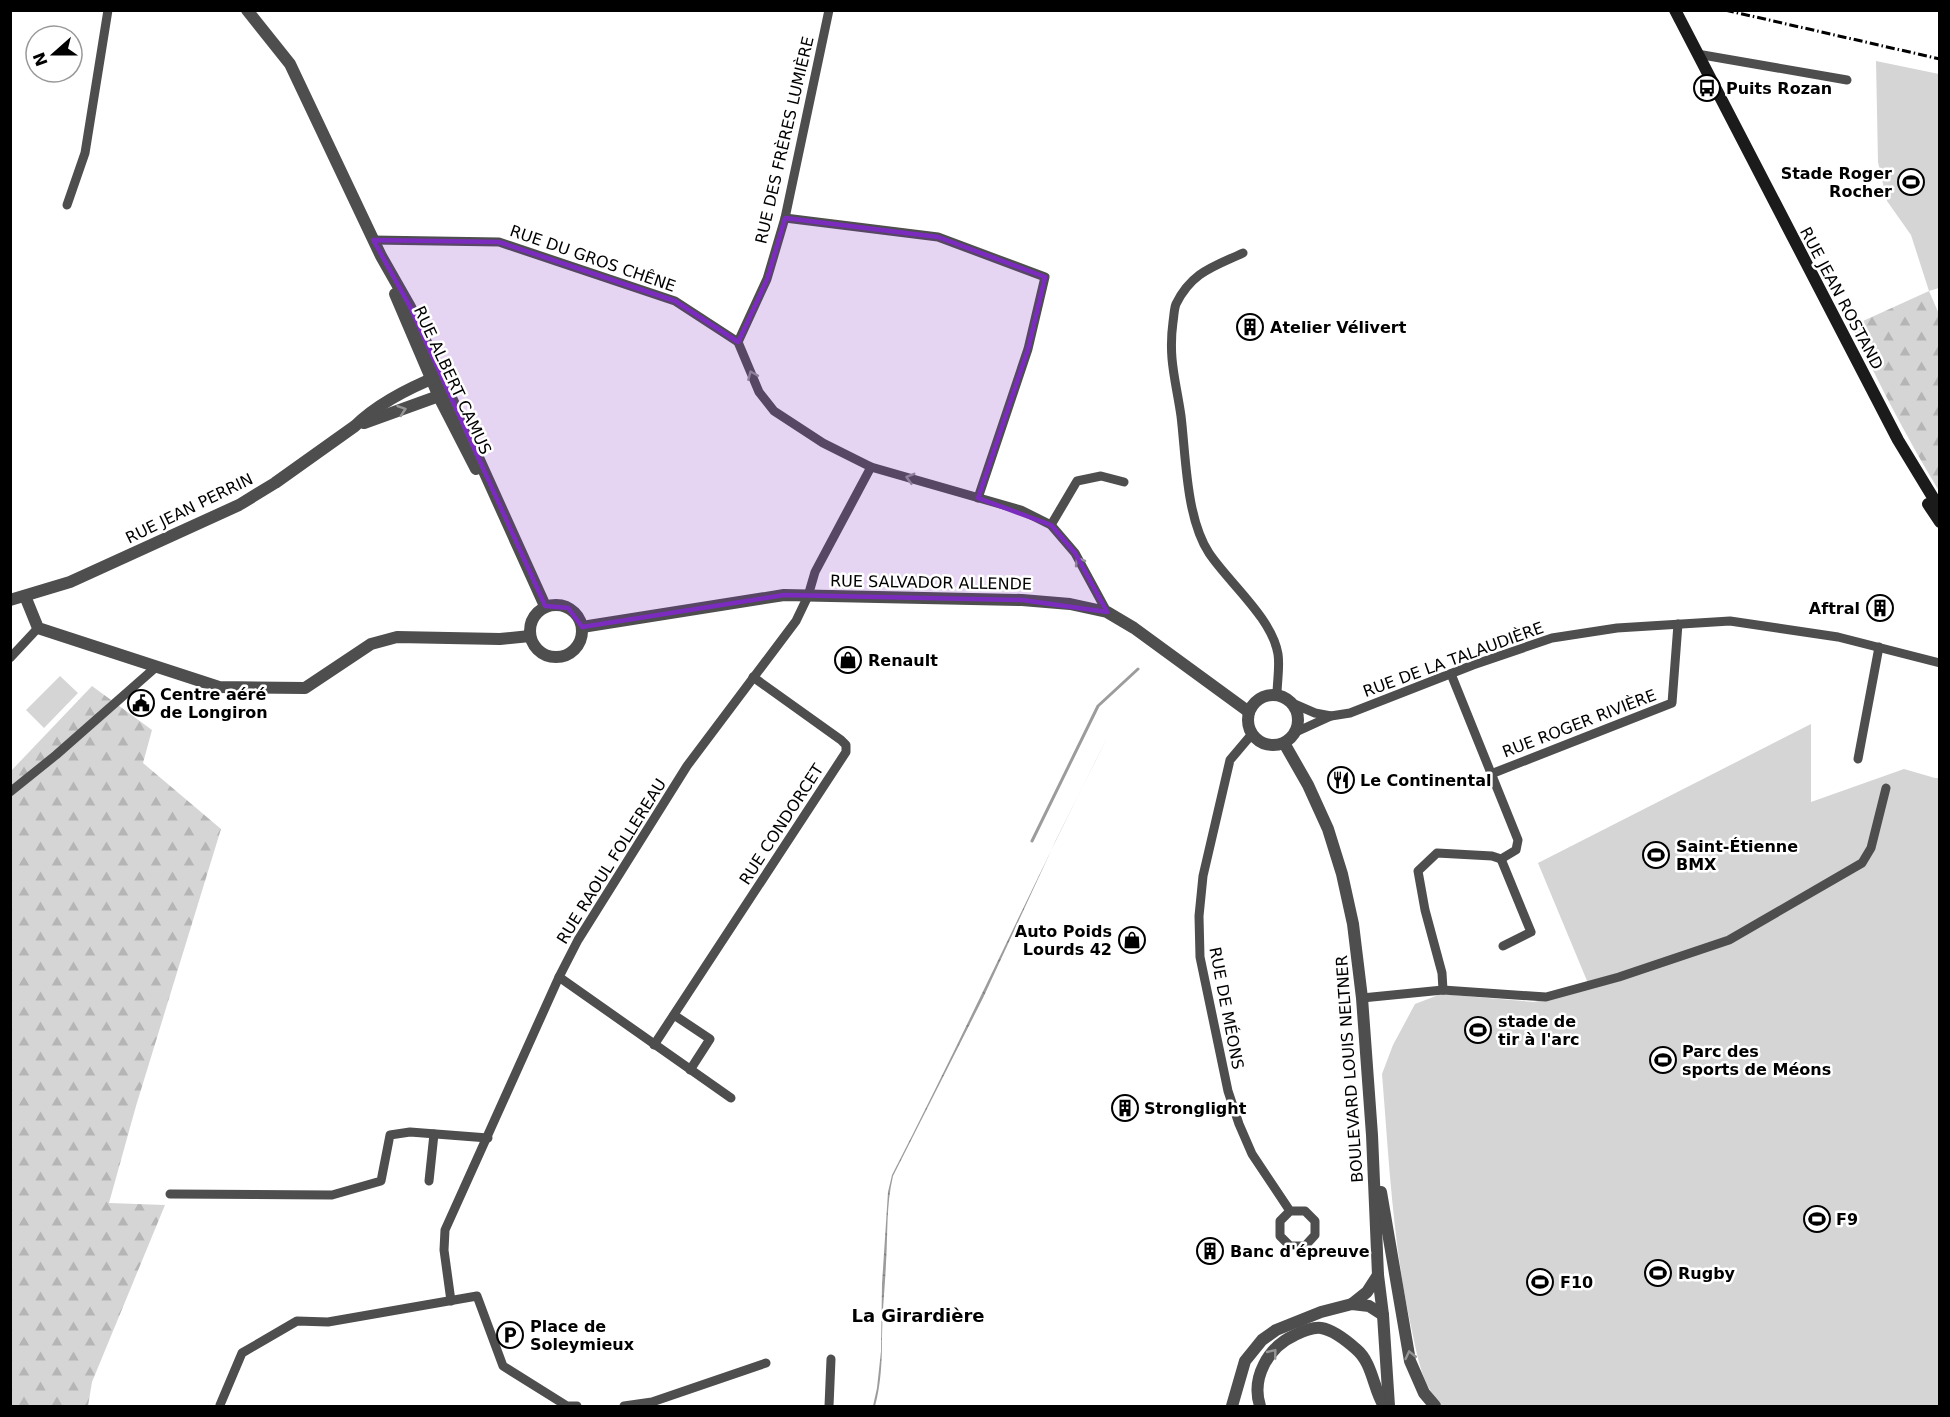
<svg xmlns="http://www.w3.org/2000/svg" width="1950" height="1417" viewBox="0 0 1950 1417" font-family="'DejaVu Sans',sans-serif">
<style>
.forest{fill:url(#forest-firs)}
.pitch{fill:#d5d5d5}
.water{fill:url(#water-ripples)}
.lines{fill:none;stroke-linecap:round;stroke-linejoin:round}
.stream{stroke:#9c9c9c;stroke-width:3}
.minor{stroke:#4e4e4e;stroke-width:9}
.tertiary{stroke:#4e4e4e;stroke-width:12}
.secondary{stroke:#1b1b1b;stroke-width:12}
.rail{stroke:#000;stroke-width:3;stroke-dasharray:9 3 1.5 3;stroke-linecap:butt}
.oneway{stroke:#959595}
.marked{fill:#7b2cbf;fill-opacity:0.2;stroke:#7b2cbf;stroke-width:4.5;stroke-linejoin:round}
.labels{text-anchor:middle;stroke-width:5;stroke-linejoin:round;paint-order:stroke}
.poi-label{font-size:16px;font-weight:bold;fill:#000;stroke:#fff;text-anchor:start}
.street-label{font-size:16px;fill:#000;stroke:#fff}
.neighbourhood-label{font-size:18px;font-weight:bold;fill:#000;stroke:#fff}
</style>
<defs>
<pattern id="forest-firs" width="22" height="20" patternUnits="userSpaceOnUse" patternTransform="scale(1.5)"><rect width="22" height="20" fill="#d5d5d5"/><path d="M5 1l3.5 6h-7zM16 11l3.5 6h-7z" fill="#b5b5b5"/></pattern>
<pattern id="water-ripples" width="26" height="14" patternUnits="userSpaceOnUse" patternTransform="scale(1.5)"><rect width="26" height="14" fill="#9c9c9c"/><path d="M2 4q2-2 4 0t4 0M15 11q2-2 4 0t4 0" fill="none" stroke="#7d7d7d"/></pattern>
</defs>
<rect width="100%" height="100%" fill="#fff"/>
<g class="forest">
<path d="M1929,291L1939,314V491C1907,438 1878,383 1852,326Z"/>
<path d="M92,686L152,730L143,763L221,829L136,1106L109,1203L165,1205L92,1382L88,1406H11L10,772Z"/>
</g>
<g class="pitch">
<path d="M1876,61L1939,74V288L1929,291L1911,235L1887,201L1878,162Z"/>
<path d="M60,676L78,693L44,728L26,710Z"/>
<path d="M1811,724V802L1904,769L1935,778H1939V1406H1442C1422,1385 1418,1359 1412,1331C1393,1247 1389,1160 1382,1074L1393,1045L1415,1004L1441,994L1534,1002L1590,988L1538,863Z"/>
</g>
<path class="water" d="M1106,740L1056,840L983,998L893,1176C886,1205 888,1234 886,1263C885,1288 882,1313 882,1338C882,1360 881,1385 875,1406H873L877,1388L881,1351L882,1284L888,1192L892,1175C966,1031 1033,884 1106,740Z"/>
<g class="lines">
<path class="stream" d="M1032,841L1098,706L1138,669"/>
<g class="minor">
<path d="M1697,54L1847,80"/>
<path d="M67,205L85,153L108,10"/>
<path d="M785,218L938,237L1045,277L1028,349L978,498"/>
<path d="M373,240L499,242L675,301L738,342L759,392L774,411L823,443L871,467L1021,510L1051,525L1075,553L1107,612"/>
<path d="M1243,253C1213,267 1192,272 1176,304C1174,309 1174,316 1173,322C1168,359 1176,381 1181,416C1186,457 1186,518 1209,553C1229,583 1272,618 1278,654C1280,667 1277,682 1277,695"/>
<path d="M738,342L767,279L785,218L829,10"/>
<path d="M1051,525L1077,481L1101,476L1124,482"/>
<path d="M10,658L38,628"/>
<path d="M1292,703L1315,713L1331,716"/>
<path d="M1296,732L1331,716L1350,713L1473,665L1552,638L1617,628L1730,621L1838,637L1940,663"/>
<path d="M1252,734L1230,760L1203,876L1199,916L1200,957L1228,1091L1239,1124L1252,1154L1290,1211H1305L1315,1221V1235L1305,1246H1290L1280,1236V1221L1290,1211"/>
<path d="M1858,759L1879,647"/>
<path d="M1491,774L1672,703L1678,624"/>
<path d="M10,792L56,755L156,667"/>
<path d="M1501,859L1531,932L1503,946"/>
<path d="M559,977L731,1098"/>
<path d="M1443,990L1442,973L1425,910L1418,871L1437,853L1492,856L1501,859L1516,850L1518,840L1451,674"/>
<path d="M1362,998L1443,990L1546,997L1619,977L1729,940L1862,863L1871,848L1886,788"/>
<path d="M674,1015L710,1039L690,1070"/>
<path d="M654,1045L846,752V745L841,740L753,677"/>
<path d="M429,1181L434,1134"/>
<path d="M170,1194L332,1195L381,1181L390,1135L410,1132L488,1138"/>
<path d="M451,1301L444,1250L445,1230L559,977L578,940L687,766L796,621L808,596L815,572L871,467"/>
<path d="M220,1405L242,1353L297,1321L328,1322L477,1296L503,1366L567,1406H577"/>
<path d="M624,1406L652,1402L766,1363"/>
<path d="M829,1406L831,1359"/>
</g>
<g class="tertiary">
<path d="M247,10L290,64L381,256L410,307L545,606"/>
<path d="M395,294L439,397L476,469"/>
<path d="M364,423L447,393"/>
<path d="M25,596L38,628L219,687L305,688L371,644L397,637L500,639L530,636"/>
<path d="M10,600L70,582L239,505L275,483L355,426C378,403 411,387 441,375"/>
<circle cx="556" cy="631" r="26"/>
<path d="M582,627L784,595L1022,600L1070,604L1107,612L1134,628L1249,712"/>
<circle cx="1273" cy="720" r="25"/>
<path d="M1284,743L1308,785L1328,829L1342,874L1353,924L1362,998L1372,1135L1378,1275L1383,1315L1389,1406"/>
<path d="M1381,1192L1410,1361L1424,1393L1435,1406"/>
<path d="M1352,1304L1367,1292L1378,1275"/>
<path d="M1232,1406L1245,1361L1262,1340L1276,1330L1321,1312L1352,1304L1369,1306L1383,1315"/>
<path d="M1260,1406C1251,1378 1268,1347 1295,1335C1303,1331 1312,1327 1321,1328C1334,1330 1347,1341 1356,1349C1373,1363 1373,1389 1384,1406"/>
</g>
<g class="secondary">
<path d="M1675,10L1898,440L1940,509"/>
<path d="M1928,504L1940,522"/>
</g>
<path class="rail" d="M1725,10L1940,59"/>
</g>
<defs><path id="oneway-chevron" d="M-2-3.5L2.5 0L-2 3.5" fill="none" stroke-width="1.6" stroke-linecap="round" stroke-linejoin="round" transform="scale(1.5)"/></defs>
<g class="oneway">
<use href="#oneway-chevron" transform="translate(752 375) rotate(-113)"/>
<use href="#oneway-chevron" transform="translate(402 410) rotate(-19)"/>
<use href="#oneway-chevron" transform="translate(910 478) rotate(-164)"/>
<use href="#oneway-chevron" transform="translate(1079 561) rotate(-120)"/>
<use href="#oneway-chevron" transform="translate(1273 1353) rotate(-51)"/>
<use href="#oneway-chevron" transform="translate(1410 1355) rotate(-103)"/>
</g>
<path class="marked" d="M785,218L938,237L1045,277L1028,349L978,498L1051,525L1075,553L1107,612L1022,600L784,595L582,627L568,608L545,606L410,307L373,240L499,242L675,301L738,342L767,279Z"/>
<defs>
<symbol id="bus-ring" viewBox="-11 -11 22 22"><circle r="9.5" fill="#fff" stroke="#000" stroke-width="1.5"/><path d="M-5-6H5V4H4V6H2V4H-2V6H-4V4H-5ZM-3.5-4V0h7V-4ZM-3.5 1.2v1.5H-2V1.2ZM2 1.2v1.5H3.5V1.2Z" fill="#000"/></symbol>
<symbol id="stadium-ring" viewBox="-11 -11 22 22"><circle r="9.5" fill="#fff" stroke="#000" stroke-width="1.5"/><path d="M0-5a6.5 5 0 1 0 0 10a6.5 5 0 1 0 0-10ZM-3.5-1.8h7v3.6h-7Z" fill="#000"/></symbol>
<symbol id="building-ring" viewBox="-11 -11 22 22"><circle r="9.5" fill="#fff" stroke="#000" stroke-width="1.5"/><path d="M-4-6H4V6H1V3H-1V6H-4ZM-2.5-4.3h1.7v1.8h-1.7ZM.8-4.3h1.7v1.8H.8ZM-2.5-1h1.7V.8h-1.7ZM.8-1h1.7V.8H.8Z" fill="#000"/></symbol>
<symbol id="shop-ring" viewBox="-11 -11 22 22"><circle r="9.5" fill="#fff" stroke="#000" stroke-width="1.5"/><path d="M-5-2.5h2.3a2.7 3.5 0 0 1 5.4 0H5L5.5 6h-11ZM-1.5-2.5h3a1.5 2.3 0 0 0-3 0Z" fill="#000"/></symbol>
<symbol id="civic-ring" viewBox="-11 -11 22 22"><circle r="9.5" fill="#fff" stroke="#000" stroke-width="1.5"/><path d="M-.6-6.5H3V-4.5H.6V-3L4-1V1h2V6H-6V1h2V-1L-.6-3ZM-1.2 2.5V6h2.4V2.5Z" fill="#000"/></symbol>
<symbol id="restaurant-ring" viewBox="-11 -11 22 22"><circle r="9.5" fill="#fff" stroke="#000" stroke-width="1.5"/><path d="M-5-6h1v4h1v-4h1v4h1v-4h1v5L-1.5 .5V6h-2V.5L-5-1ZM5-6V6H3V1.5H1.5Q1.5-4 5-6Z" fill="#000"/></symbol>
<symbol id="parking-ring" viewBox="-11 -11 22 22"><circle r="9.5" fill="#fff" stroke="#000" stroke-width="1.5"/><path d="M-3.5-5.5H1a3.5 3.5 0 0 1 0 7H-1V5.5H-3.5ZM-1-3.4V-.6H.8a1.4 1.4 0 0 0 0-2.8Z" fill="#000"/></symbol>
</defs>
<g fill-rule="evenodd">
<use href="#bus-ring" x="1692" y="73" width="30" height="30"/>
<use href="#stadium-ring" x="1896" y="167" width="30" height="30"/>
<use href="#building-ring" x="1235" y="312" width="30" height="30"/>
<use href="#building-ring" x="1865" y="593" width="30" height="30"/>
<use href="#shop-ring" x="833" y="645" width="30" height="30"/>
<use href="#civic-ring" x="126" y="688" width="30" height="30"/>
<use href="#restaurant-ring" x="1326" y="765" width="30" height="30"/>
<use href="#stadium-ring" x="1641" y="840" width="30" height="30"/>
<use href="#shop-ring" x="1117" y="925" width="30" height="30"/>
<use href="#stadium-ring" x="1463" y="1015" width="30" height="30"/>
<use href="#stadium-ring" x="1648" y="1045" width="30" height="30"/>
<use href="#building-ring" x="1110" y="1093" width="30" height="30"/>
<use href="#stadium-ring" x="1802" y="1204" width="30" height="30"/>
<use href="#building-ring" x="1195" y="1236" width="30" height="30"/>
<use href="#stadium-ring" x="1643" y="1258" width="30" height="30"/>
<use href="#stadium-ring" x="1525" y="1267" width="30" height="30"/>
<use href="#parking-ring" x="495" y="1320" width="30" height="30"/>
</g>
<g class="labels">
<g class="poi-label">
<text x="1726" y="94">Puits Rozan</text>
<text x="1892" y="179" text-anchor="end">Stade Roger<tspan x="1892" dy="18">Rocher</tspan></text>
<text x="1270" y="333">Atelier Vélivert</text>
<text x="1860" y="614" text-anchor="end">Aftral</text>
<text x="868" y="666">Renault</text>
<text x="160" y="700">Centre aéré<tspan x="160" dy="18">de Longiron</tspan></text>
<text x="1360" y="786">Le Continental</text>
<text x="1676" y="852">Saint-Étienne<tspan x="1676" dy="18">BMX</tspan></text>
<text x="1112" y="937" text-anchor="end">Auto Poids<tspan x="1112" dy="18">Lourds 42</tspan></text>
<text x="1498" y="1027">stade de<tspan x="1498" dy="18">tir à l'arc</tspan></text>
<text x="1682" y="1057">Parc des<tspan x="1682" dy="18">sports de Méons</tspan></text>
<text x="1144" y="1114">Stronglight</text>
<text x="1836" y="1225">F9</text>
<text x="1230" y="1257">Banc d'épreuve</text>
<text x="1678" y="1279">Rugby</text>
<text x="1560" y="1288">F10</text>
<text x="530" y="1332">Place de<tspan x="530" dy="18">Soleymieux</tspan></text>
</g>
<g class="street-label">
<text transform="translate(784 140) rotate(-77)" y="6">RUE DES FRÈRES LUMIÈRE</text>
<text transform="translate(593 258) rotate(19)" y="6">RUE DU GROS CHÊNE</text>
<text transform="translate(1842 298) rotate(62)" y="6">RUE JEAN ROSTAND</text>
<text transform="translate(453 380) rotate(65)" y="6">RUE ALBERT CAMUS</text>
<text transform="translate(189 508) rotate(-26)" y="6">RUE JEAN PERRIN</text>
<text transform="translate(931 582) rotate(1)" y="6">RUE SALVADOR ALLENDE</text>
<text transform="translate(1453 659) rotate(-20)" y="6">RUE DE LA TALAUDIÈRE</text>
<text transform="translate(1579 723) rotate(-21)" y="6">RUE ROGER RIVIÈRE</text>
<text transform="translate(781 824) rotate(-57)" y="6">RUE CONDORCET</text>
<text transform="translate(611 861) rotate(-58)" y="6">RUE RAOUL FOLLEREAU</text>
<text transform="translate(1227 1008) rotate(79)" y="6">RUE DE MÉONS</text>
<text transform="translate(1349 1069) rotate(-94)" y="6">BOULEVARD LOUIS NELTNER</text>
</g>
<g class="neighbourhood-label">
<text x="918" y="1322">La Girardière</text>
</g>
</g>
<rect width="1950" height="1417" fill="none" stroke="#000000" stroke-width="24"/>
<g transform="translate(54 54) rotate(249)"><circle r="28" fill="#ffffff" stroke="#999999" stroke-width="1.5"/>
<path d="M0-4.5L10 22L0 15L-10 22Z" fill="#000000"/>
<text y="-9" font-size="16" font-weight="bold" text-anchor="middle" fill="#000000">N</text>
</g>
</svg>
